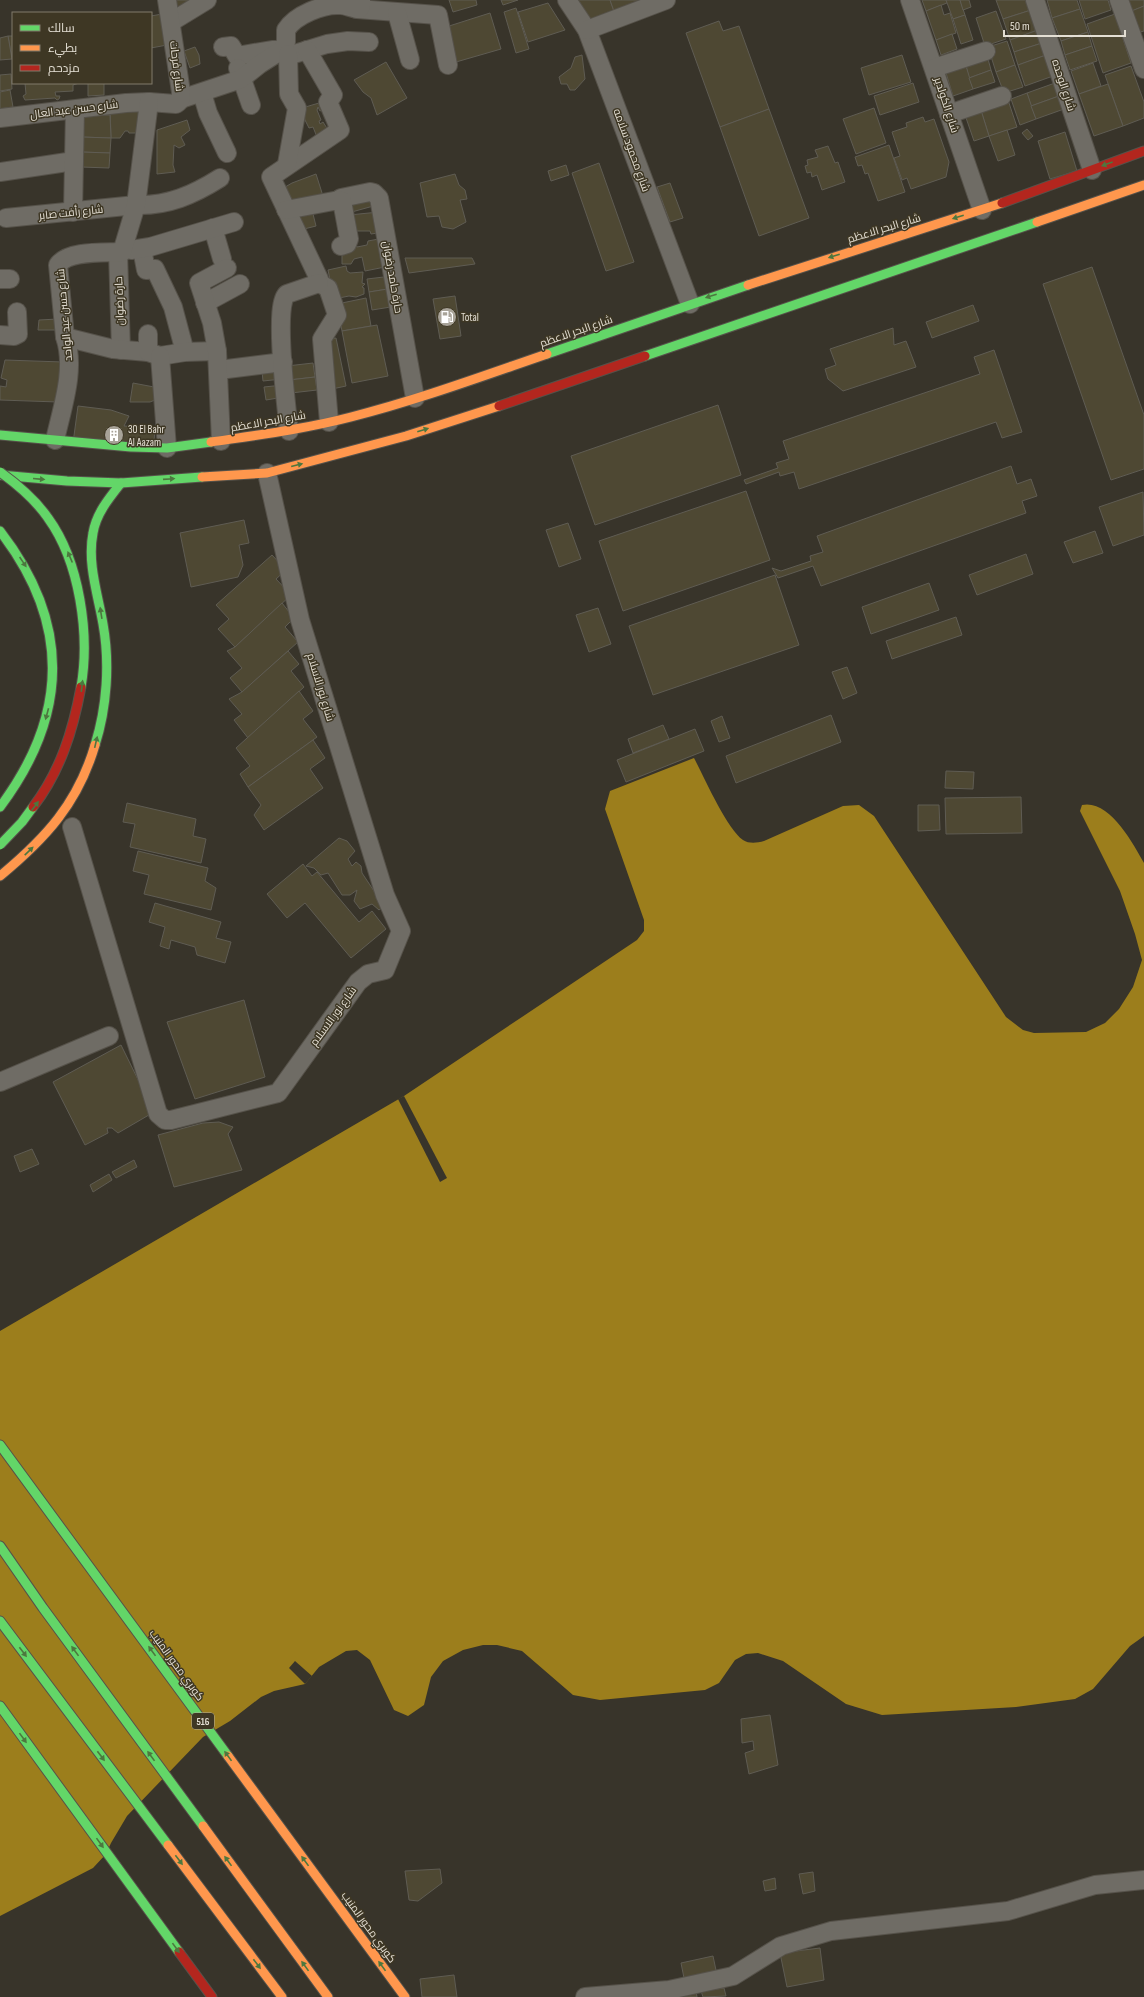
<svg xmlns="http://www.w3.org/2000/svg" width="1144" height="1997" viewBox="0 0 1144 1997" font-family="'Sofia Sans Condensed',Cairo,sans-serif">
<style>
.water{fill:#9c7e1c}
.pier{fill:#38342a}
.building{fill:#4e4833;stroke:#5f5c53}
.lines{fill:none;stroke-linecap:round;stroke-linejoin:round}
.street-casing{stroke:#56524a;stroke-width:20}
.fast-casing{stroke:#56524a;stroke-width:11}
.slow-casing{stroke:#56524a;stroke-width:11}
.jam-casing{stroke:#56524a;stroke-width:11}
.street{stroke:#6f6c65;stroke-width:18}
.fast{stroke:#63d668;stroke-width:9}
.slow{stroke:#ff974d;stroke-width:9}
.jam{stroke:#b3261e;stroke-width:9}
.fast-bridge-casing{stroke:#56524a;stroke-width:11;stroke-linecap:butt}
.jam-bridge-casing{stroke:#56524a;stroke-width:11;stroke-linecap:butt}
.fast-bridge{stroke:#63d668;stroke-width:9}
.jam-bridge{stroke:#b3261e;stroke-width:9}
.oneway{fill:#4d773f}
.labels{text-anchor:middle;stroke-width:3;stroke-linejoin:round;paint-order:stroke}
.shield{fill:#3e3724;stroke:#b2ad9f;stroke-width:1}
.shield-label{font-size:10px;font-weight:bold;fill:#e4dfd4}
.street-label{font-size:11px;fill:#e4dfd4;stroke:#3e3724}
.poi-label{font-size:11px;fill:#e4dfd4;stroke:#3e3724;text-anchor:start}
</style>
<rect width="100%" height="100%" fill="#38342a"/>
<path class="water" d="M694,758C704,777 727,829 743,840C749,844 757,843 764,841L843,806L859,805L874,816L1006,1017L1023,1030L1034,1033L1086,1032L1105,1023L1119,1009L1133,987L1142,960L1135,934L1120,891L1080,811L1082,805C1109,799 1133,843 1144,863V1636L1130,1646L1093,1689L1075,1699L1016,1707L882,1715L846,1704L783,1661L758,1653L746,1654L735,1660L719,1683L705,1690L600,1700L573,1695L522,1651L497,1645H483L463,1650L443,1661L431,1677L424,1705L408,1716L394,1710L370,1660L357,1650L346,1651L319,1667L305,1684L274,1691L261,1697L230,1721L203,1737L127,1816L111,1843L106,1854L93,1868L0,1916V1331L404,1096L637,940L644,931V920L605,809L610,791Z"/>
<g class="pier">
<path d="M404,1096L447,1178L440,1182L398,1099Z"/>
<path d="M295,1661L312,1676L305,1684L289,1668Z"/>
</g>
<g class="building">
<path d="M173,0H190L177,14Z"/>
<path d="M449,0H476L477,5L453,12Z"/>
<path d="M501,0H518L503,5Z"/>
<path d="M574,0H610L615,14L590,23Z"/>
<path d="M610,0H647L615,14Z"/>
<path d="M922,0H946L947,3L926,11Z"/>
<path d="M946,0H960L965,15L953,19Z"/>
<path d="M960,0H969L971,7L963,10Z"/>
<path d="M996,0H1027L1031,10L1003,19Z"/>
<path d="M1047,0H1077L1080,9L1052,18Z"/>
<path d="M1079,0H1108L1111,10L1085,19Z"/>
<path d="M1125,0H1144V6L1129,12Z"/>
<path d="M548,3L565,30L528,42L518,12Z"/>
<path d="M941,5L944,15L950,13L956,33L936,40L926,11Z"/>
<path d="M1144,6V31L1136,33L1129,12Z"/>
<path d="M516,8L529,49L516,53L504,12Z"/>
<path d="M1080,9L1088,32L1061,41L1052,18Z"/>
<path d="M1031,10L1038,30L1010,40L1003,19Z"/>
<path d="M996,11L1006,39L985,46L976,18Z"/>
<path d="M490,13L501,49L456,62L446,27Z"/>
<path d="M162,14L167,45L151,48V16Z"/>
<path d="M1115,14L1131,63L1103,73L1087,24Z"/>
<path d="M965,15L973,40L961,44L953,19Z"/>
<path d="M719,21L723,31L739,26L769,109L720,127L686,33Z"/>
<path d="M1038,30L1042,43L1014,52L1010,40Z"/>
<path d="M1088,32L1092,46L1065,55L1061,41Z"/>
<path d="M952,34L957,49L941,55L936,40Z"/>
<path d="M8,36H13V59H12Z"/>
<path d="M8,36L12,59L0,60V38Z"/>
<path d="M1007,41L1015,65L996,72L988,47Z"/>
<path d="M1042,43L1046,55L1018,65L1014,52Z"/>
<path d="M1092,46L1097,61L1070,70L1065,55Z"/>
<path d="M195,47L199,55L200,64L190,68L184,51Z"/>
<path d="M582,55L585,79L575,90H570L567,84H561L559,77L571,68L575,57Z"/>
<path d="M902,55L911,82L869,95L861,68Z"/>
<path d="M1046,55L1053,76L1025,86L1018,65Z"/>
<path d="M988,59L991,70L969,78L966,66Z"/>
<path d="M386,62L407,98L377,115L371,98L363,92L354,80Z"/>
<path d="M1093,63L1101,86L1079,94L1071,71Z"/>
<path d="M1015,65L1023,87L1004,93L996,72Z"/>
<path d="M966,66L973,89L953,96L946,73Z"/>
<path d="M1131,66L1144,102V118L1123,126L1105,75Z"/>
<path d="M991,70L995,82L973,89L969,78Z"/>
<path d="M11,74L12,89L0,91V75Z"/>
<path d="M25,83H79L73,85V91L55,92L56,96H60L59,99L57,100L55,98L25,100L23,96L26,94Z"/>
<path d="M88,83H104V95L88,96Z"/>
<path d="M913,83L919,102L880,115L874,96Z"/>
<path d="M1055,83L1059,96L1031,106L1027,93Z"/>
<path d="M1108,84L1123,126L1094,136L1079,94Z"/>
<path d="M10,90L13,107L0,109V92Z"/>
<path d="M1027,93L1036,119L1020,125L1011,99Z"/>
<path d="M1059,96L1064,109L1036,119L1031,106Z"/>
<path d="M1007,97L1017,127L989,136L980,107Z"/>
<path d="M319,103L322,110L320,111L318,107L317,110L321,120L319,121L320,124L323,122L330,133L317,137L313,127L309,128L305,120L302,108Z"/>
<path d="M141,105L142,133H129L128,131H125L120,138H111L110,106Z"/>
<path d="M980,107L989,136L974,141L964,112Z"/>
<path d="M874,108L886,143L856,154L843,119Z"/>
<path d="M769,109L809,218L759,236L720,127Z"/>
<path d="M82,114L110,115L111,138L81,137Z"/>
<path d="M923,117L925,122L934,119L949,162L946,177L911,189L907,178L902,180L894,158L900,156L892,132L907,127L906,123Z"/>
<path d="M187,120L190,130L181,137L185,145L179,148L174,145L173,165L175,172L157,174V130Z"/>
<path d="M1027,129L1033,136L1028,140L1022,133Z"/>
<path d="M1007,130L1015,155L998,161L989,136Z"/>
<path d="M1065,132L1077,171L1050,179L1038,141Z"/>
<path d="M81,137L111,138L110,153L81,152Z"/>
<path d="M889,145L905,192L878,201L868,173L865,174L862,165L858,166L855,157Z"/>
<path d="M828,146L835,163L838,162L845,182L822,190L817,175L812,177L811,172L807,173L805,166L808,165L807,160L818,157L815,150Z"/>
<path d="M81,152L110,153L109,168L81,167Z"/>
<path d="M599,163L634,262L606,271L572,173Z"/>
<path d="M566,165L569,175L551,181L548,171Z"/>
<path d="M316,174L323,196L287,205L280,190L292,183Z"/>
<path d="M455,174L459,185L465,190L467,199L460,200L466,222L453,229L442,227L439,216L427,217L420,183Z"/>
<path d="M670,183L683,218L670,222L657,187Z"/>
<path d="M374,196L377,205L348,213V199Z"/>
<path d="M312,210L316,226L300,230L296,214Z"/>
<path d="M379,212L384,232L371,234L370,231H353L349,215Z"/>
<path d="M384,238L390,266L365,271L362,257L354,259L351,264H342V252L356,244L357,247L367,245L368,241Z"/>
<path d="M405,258H472L475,264L409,273Z"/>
<path d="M346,266L347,271L350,273L363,272L362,283L365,284L362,287L364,288V294L356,297L349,296L334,299L328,270Z"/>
<path d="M1092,267L1144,415V469L1111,480L1043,284Z"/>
<path d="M392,276L394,288L369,292L367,279Z"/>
<path d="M394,288L397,306L372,310L369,292Z"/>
<path d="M455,296L461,336L440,339L433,299Z"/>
<path d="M366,298L371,326L342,331L337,304Z"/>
<path d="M973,305L979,321L932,338L926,322Z"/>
<path d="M58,319L59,330H38L39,320Z"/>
<path d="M377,325L388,376L352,383L342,331Z"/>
<path d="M893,328L894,345L906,341L916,367L843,391L828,379L825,369L836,365L830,349Z"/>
<path d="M336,338L346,386L332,389L325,340Z"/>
<path d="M994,350L1022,432L1002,438L996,422L799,489L794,472L780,476L779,472L746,484L744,480L778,468L776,463L789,459L783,441L980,374L974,357Z"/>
<path d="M5,360L63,362L58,402L0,400V386L6,387L7,380L1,378Z"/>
<path d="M313,363L315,377L289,380L287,366Z"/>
<path d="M281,369L282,379L263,381L262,371Z"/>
<path d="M315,377L317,390L291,393L289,380Z"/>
<path d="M133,383L154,387L155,400L150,402H130Z"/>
<path d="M283,385L284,397L266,400L264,387Z"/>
<path d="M718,405L741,475L595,525L571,456Z"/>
<path d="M78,406L111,410L129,416L124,426L155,428L154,443H73Z"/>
<path d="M1011,466L1017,484L1031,479L1037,496L1022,501L1026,513L821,586L813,566L778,578L772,568L781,571L811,561L810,556L823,552L817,536Z"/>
<path d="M746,491L770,560L623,611L599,541Z"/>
<path d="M1143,492L1144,535L1113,546L1099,507Z"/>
<path d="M244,520L249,543L239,545L243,565L238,577L191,587L180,533Z"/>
<path d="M568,523L581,559L559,567L546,530Z"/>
<path d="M1095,531L1103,553L1073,563L1064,542Z"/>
<path d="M1026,554L1033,574L977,595L969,575Z"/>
<path d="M272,555L286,570L276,579L291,595L235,647L218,629L229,619L216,605Z"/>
<path d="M775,575L799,645L653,695L629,626Z"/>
<path d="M929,583L939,610L871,634L862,607Z"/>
<path d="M282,603L294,618L285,627L298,642L242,692L230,678L242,668L227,651L235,647Z"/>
<path d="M598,608L611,644L589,652L576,615Z"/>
<path d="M956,617L962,635L892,659L886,641Z"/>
<path d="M288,651L299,664L291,671L304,687L248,738L234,720L242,714L229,699L242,692Z"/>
<path d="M847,667L857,693L843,699L832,672Z"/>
<path d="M299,691L313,711L303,719L317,737L248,787L240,774L250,766L236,748Z"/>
<path d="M831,715L841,742L736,783L726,756Z"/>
<path d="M722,716L730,738L719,742L711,721Z"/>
<path d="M663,725L669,739L633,753L628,739Z"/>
<path d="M695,729L704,751L626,782L617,760Z"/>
<path d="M313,740L325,758L310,769L323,788L264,830L254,815L261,805L248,787Z"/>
<path d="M946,771L974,772L973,789L945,788Z"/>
<path d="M1021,797L1022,833L946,834L945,798Z"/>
<path d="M127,803L196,819L193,836L206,839L201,863L130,847L135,824L123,822Z"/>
<path d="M918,805H939L940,830L918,831Z"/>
<path d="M339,838L347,841L355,851L348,859L352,866L356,862L361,866L362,873L384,906L379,910L372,904L360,909L354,901L357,890L350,895H342L328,873L321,875L314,868L306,866Z"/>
<path d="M138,851L208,868L205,881L216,888L211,910L144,894L149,875L133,871Z"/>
<path d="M303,864L312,876L317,872L359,922L372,911L386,929L351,958L305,903L287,918L267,894Z"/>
<path d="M155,903L221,922L216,938L231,942L225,963L197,955L195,947L171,940L169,949L160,946L165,927L149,922Z"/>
<path d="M244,1000L265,1077L195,1099L167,1022Z"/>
<path d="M121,1045L154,1112L118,1133L112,1128H107L108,1133L85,1145L53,1082Z"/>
<path d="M219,1122L233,1127L228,1134L242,1170L174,1187L158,1135L203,1123Z"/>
<path d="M32,1149L39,1164L20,1172L14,1156Z"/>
<path d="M134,1160L137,1167L116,1178L112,1172Z"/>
<path d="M109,1174L112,1180L93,1192L90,1185Z"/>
<path d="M770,1715L778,1765L749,1774L745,1753L754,1750L753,1741L742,1743L741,1719Z"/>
<path d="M440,1869L442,1883L418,1901L409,1900L405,1871Z"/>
<path d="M813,1872L815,1891L803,1894L799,1874Z"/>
<path d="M775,1878L776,1889L765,1891L763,1881Z"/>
<path d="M820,1948L824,1980L787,1987L780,1953Z"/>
<path d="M713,1956L717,1975L685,1983L681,1963Z"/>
<path d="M454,1975L457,1997H422L420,1979Z"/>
<path d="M724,1988L726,1996L703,1997L701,1991Z"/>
<path d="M696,1991L697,1997H678Z"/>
</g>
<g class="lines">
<defs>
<g id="street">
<path d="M567,0L587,30L690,304"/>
<path d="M910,0L982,210"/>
<path d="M1035,0L1092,170"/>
<path d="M1119,0L1144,69"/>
<path d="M357,9L438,15L448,65"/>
<path d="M397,13L410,60"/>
<path d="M171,22L207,0"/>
<path d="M587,30L666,0"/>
<path d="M223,47L231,46L237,56L272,50H282L291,55L327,44L348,41L369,42"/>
<path d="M307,50L333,95L328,102L340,130L271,177L319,279V283"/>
<path d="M238,68L251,105"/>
<path d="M934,68L986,51"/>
<path d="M202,93L208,113L227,153"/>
<path d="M181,99L241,79L260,64L282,50L286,42V30C295,15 323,4 340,5C347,5 352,9 359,9L361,6V0"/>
<path d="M949,114L1002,96"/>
<path d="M0,118L126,103L149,102L176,104C181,101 181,98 181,92L167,0"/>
<path d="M287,164L297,108L289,94L288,54"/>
<path d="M0,172L74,161"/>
<path d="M340,200L341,198L370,192L374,193L379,198L415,398"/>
<path d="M286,210L339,200L342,201L349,239L347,244L341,246"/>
<path d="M73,212L75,110"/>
<path d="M6,218L136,205C168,206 193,195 220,178"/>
<path d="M213,228L222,259"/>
<path d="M142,249L146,270L155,269L173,307L185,352"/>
<path d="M131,250L150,247L234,222"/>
<path d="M118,252L121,350"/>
<path d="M0,279H10"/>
<path d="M319,283L328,288L337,315L322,339L329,422"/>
<path d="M205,303L240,284"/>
<path d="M0,335L14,336L18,334L17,312"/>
<path d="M65,337L113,349L148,352L160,356L185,352L217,351"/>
<path d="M148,352V334"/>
<path d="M160,356L167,448"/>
<path d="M219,370L283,362"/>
<path d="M289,431C287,411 273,303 287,294L319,283"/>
<path d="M55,440C62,408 76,369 65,337L58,265C68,250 105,253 122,252L136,205L149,102"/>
<path d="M221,441L217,351L212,323L199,283L227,268"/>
<path d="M72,827L158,1114L165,1120H171L278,1093L358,982L368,974L385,970L401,931L385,895L300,620L267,473"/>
<path d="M0,1082L109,1036"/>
<path d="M585,1997L669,1990L733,1976L781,1946L831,1931L1008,1911L1095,1885L1144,1880"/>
</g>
<g id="fast">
<path d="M547,354L748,285"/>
<path d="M645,356L1037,222"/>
<path d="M0,435L131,447L167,448L211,442"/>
<path d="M0,475L67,481L121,483L202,477"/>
<path d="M0,531C71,623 69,715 0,807"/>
<path d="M95,745C107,707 110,663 103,624C98,595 87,563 93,533C96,514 109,498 121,483"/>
<path d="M0,1445L228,1756"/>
<path d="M0,1546L43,1608L203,1826"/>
<path d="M0,1621L168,1845"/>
<path d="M0,1706L179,1952"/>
</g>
<g id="slow">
<path d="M1037,222L1144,185"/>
<path d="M748,285L1002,203"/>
<path d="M211,442C258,435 305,429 351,417C418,400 483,376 547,354"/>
<path d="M202,477L267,473L406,436L499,406"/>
<path d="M0,876C46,838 78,803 95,745"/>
<path d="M228,1756L405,1997"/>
<path d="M203,1826L328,1997"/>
<path d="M168,1845L282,1997"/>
</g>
<g id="jam">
<path d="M1002,203L1144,151"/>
<path d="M499,406L645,356"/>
<path d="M179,1952L212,1997"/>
</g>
</defs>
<use href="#street" class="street-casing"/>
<use href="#fast" class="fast-casing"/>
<use href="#slow" class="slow-casing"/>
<use href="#jam" class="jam-casing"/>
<use href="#street" class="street"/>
<use href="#fast" class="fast"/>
<use href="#slow" class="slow"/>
<use href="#jam" class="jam"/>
<defs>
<g id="fast-bridge">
<path d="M0,472C18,485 35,499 48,518C80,562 90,635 81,687"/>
<path d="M0,845L22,822L33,807"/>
</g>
<path id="jam-bridge" d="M33,807C60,772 73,731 81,687"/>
</defs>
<use href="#fast-bridge" class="fast-bridge-casing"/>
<use href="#jam-bridge" class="jam-bridge-casing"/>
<use href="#fast-bridge" class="fast-bridge"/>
<use href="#jam-bridge" class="jam-bridge"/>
</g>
<defs><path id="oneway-solid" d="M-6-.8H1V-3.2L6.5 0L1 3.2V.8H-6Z"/></defs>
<g class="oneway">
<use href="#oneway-solid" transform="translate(1107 164) rotate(160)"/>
<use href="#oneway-solid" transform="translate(958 217) rotate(163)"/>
<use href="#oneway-solid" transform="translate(834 256) rotate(163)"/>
<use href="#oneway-solid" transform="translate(711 296) rotate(162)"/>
<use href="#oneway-solid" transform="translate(423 430) rotate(-18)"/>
<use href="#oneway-solid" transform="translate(297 465) rotate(-14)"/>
<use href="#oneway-solid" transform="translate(39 479) rotate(5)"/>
<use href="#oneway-solid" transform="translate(169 479) rotate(-4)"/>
<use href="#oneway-solid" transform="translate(70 557) rotate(-113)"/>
<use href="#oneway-solid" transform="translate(23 562) rotate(56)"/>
<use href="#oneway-solid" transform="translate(101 613) rotate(-99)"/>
<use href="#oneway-solid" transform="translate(82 686) rotate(-83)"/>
<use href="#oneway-solid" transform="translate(47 714) rotate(105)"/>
<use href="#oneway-solid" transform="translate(96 742) rotate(-77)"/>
<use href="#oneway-solid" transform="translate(35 806) rotate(-53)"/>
<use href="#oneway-solid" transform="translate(29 851) rotate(-44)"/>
<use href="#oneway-solid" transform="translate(75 1651) rotate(-126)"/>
<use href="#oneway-solid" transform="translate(152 1651) rotate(-126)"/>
<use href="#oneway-solid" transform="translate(23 1652) rotate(53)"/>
<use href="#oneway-solid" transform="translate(23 1738) rotate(54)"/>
<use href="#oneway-solid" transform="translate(101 1756) rotate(53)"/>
<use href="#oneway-solid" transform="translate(151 1756) rotate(-126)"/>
<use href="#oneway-solid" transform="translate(228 1756) rotate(-126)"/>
<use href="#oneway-solid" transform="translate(100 1843) rotate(54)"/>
<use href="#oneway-solid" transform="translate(179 1860) rotate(53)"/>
<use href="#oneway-solid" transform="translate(228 1861) rotate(-126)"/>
<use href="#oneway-solid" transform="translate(305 1861) rotate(-126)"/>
<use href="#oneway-solid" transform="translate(176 1948) rotate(54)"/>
<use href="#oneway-solid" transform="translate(257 1964) rotate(53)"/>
<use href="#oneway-solid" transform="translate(305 1966) rotate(-126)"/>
<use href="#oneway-solid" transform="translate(382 1966) rotate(-126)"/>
</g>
<defs>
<symbol id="fuel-disc" viewBox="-11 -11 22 22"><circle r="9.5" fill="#a8a398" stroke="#3e3724"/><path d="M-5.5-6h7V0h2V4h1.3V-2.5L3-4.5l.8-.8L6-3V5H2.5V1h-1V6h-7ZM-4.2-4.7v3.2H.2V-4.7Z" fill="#fff"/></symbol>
<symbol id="building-disc" viewBox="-11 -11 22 22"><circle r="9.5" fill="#a8a398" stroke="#3e3724"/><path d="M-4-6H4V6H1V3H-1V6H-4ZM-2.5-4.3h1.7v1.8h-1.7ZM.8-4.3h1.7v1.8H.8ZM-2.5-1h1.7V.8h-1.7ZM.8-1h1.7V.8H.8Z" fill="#fff"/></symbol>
</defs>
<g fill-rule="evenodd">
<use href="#fuel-disc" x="436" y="306" width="22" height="22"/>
<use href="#building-disc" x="103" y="424" width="22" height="22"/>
</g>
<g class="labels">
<rect class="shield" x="192" y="1713" width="22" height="16" rx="3"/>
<g class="shield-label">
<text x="203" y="1725">516</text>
</g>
<g class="street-label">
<text transform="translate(177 66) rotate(83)" y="4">شارع فرحات</text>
<text transform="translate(1064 85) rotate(72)" y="4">شارع الوحده</text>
<text transform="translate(947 105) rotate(72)" y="4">شارع الكولدير</text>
<text transform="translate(74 109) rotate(-7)" y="4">شارع حسن عبد العال</text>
<text transform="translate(632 150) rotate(70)" y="4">شارع محمود سلامه</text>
<text transform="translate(71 212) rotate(-6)" y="4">شارع رأفت صابر</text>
<text transform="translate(884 228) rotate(-17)" y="4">شارع البحر الاعظم</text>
<text transform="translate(393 277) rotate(80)" y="4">حارة حامد رضوان</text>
<text transform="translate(119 301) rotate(-92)" y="4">حارة رضوان</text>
<text transform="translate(64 315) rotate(-95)" y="4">شارع حسن عبد الواحد</text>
<text transform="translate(576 331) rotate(-19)" y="4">شارع البحر الاعظم</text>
<text transform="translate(268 421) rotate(-10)" y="4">شارع البحر الاعظم</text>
<text transform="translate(321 687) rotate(73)" y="4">شارع نور الاسلام</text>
<text transform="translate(333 1016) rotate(-54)" y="4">شارع نور الاسلام</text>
<text transform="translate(177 1665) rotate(54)" y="4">كوبري محور المنيب</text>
<text transform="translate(369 1927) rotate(54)" y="4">كوبري محور المنيب</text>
</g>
<g class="poi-label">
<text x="461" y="321">Total</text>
<text x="128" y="433">30 El Bahr<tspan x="128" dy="13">Al Aazam</tspan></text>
</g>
</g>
<rect x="12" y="12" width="140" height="72" fill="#3e3724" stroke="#807a6a"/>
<rect x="20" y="25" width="20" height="6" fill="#63d668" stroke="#807a6a"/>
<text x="48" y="32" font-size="12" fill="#e4dfd4">سالك</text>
<rect x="20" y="45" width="20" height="6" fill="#ff974d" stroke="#807a6a"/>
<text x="48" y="52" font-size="12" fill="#e4dfd4">بطيء</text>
<rect x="20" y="65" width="20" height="6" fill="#b3261e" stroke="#807a6a"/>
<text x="48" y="72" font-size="12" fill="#e4dfd4">مزدحم</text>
<path d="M1004 30v6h121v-6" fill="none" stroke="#e4dfd4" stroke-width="2"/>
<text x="1010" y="30" font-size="12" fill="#e4dfd4" stroke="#3e3724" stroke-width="3" paint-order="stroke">50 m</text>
</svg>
